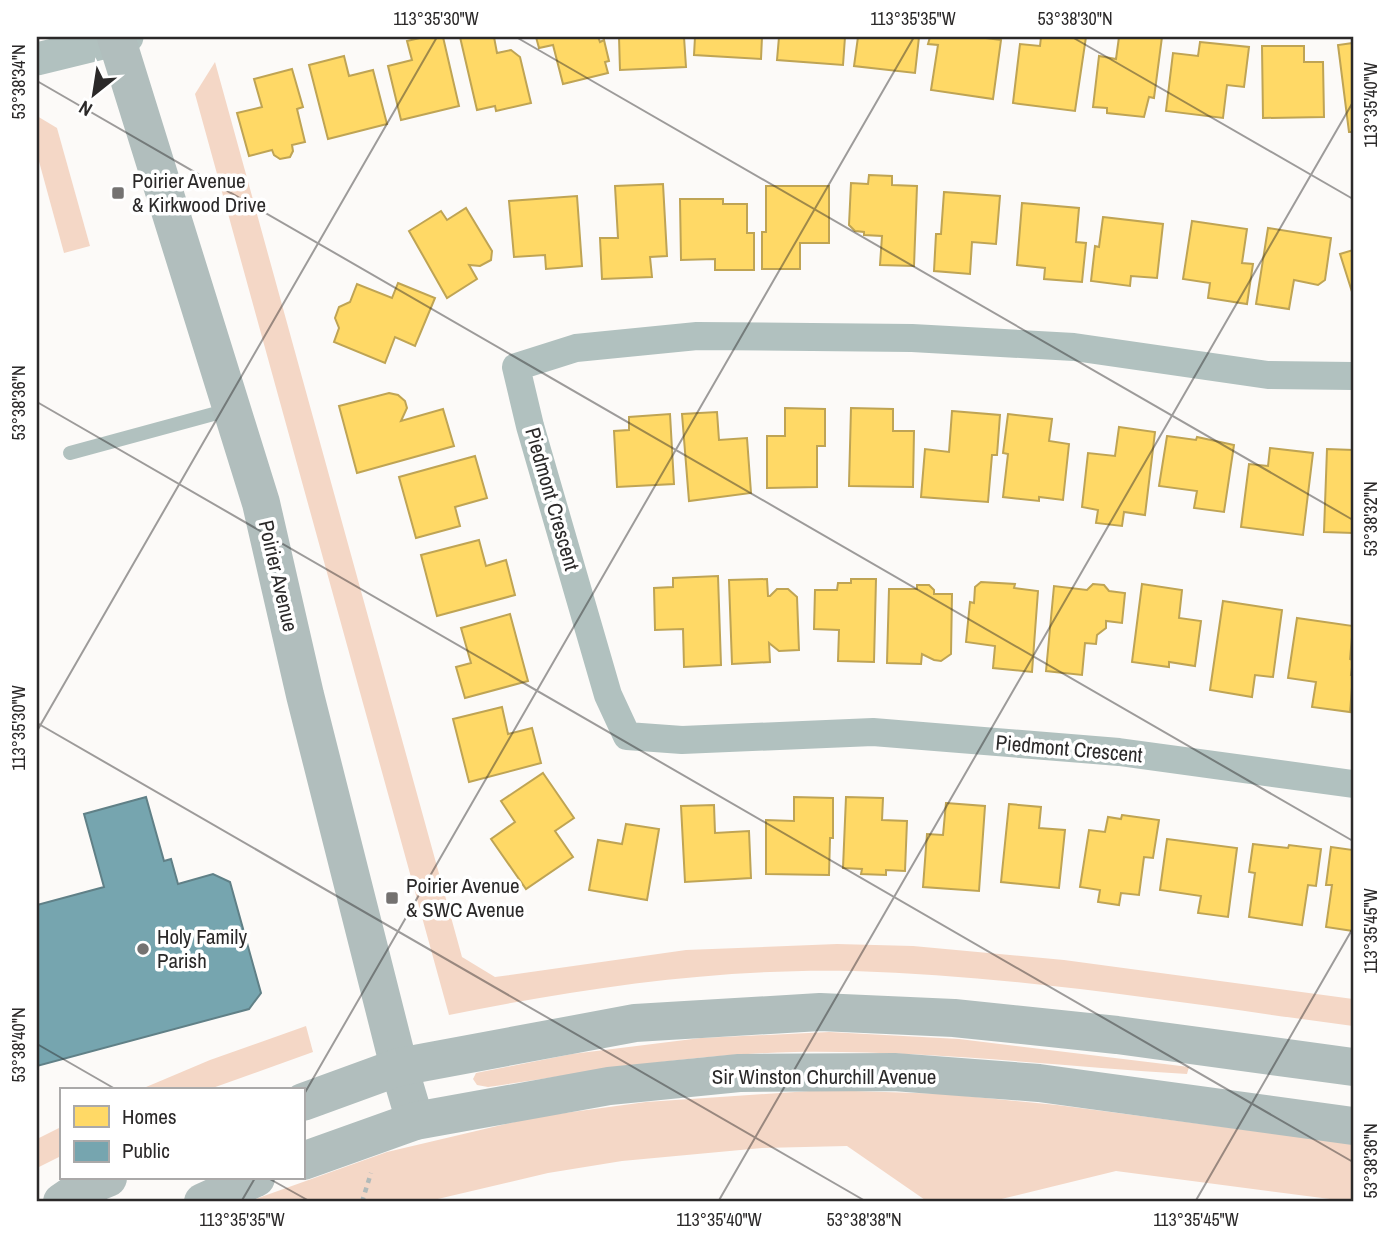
<svg xmlns="http://www.w3.org/2000/svg" width="1390" height="1239" viewBox="0 0 1390 1239" font-family="'Archivo Narrow',sans-serif">
<style>
.green{fill:#f4d7c6}
.homes{fill:#ffd966;stroke:#bfa454;stroke-width:2}
.public{fill:#76a5af;stroke:#608087;stroke-width:2}
.lines{fill:none;stroke-linecap:round;stroke-linejoin:round}
.path{stroke:#b1bab9;stroke-width:4.5;stroke-dasharray:5 5;stroke-linecap:butt}
.service{stroke:#b1c1bf;stroke-width:14}
.minor{stroke:#b1c1bf;stroke-width:28}
.tertiary{stroke:#b1c1bf;stroke-width:33}
.secondary{stroke:#b1bebd;stroke-width:38}
.ticks{fill:none;stroke:#2b2929;stroke-width:2;stroke-opacity:0.45}
.poi-dot{fill:#747271;stroke:#fff;stroke-width:2.5}
.labels{text-anchor:middle;stroke-width:7;stroke-linejoin:round;paint-order:stroke}
.poi-label{font-size:21px;fill:#2b2929;stroke:#fff;text-anchor:start}
.street-label{font-size:21px;fill:#2b2929;stroke:#fff}
.neatline{fill:none;stroke:#2b2929;stroke-width:2.5}
.ticks-label{font-size:18px;text-anchor:middle;fill:#2b2929}
</style>
<rect width="100%" height="100%" fill="#fcfaf8"/>
<g class="green">
<path d="M215,62L462,957L495,977L686,950L837,944L913,946L1064,960L1353,999V1026C1187,1004 1021,976 854,971C717,968 582,988 449,1015L195,94Z"/>
<path d="M37,116L57,128L90,246L64,253L37,154Z"/>
<path d="M306,1026L313,1052L207,1090H139L210,1060Z"/>
<path d="M829,1032L959,1039L1189,1067L1187,1074C1056,1066 925,1050 794,1052C692,1054 590,1072 488,1087L477,1085L473,1079L476,1073L572,1054L701,1038Z"/>
<path d="M824,1090L946,1094L1057,1105L1353,1144V1202L1116,1171L989,1202H928L847,1146L762,1148L622,1161L548,1173L425,1202H247L387,1152L535,1117L646,1102Z"/>
<path d="M61,1127V1156L37,1168V1139Z"/>
</g>
<g class="homes">
<path d="M424,37H443L459,106L401,120L388,66L412,60L407,41Z"/>
<path d="M460,37H494L497,53L511,50L520,57L531,103L496,111L495,106L477,110Z"/>
<path d="M536,37H598L600,42L604,40L609,61L605,62L608,73L563,84L553,45L539,48Z"/>
<path d="M619,37H684L686,67L620,70Z"/>
<path d="M695,37H762L761,59L694,55Z"/>
<path d="M779,37H845L843,65L777,60Z"/>
<path d="M858,37H919L915,73L854,66Z"/>
<path d="M930,37H978L1001,40L993,99L931,90L938,45L928,44Z"/>
<path d="M1041,37H1086L1075,111L1013,103L1020,44L1040,46Z"/>
<path d="M1119,37H1162L1154,98L1149,97L1144,117L1107,113V108L1093,107L1099,56L1116,59Z"/>
<path d="M1200,42L1249,47L1244,87L1227,85L1223,118L1166,111L1173,53L1198,56Z"/>
<path d="M1353,43V132H1349L1338,45Z"/>
<path d="M1262,46H1304V62H1323L1324,117L1263,118Z"/>
<path d="M344,56L349,76L373,70L387,124L328,139L309,65Z"/>
<path d="M292,69L303,107L297,109L305,142L292,145L293,151L290,157L280,159L274,155L272,150L249,156L237,113L262,107L254,79Z"/>
<path d="M869,175L892,176V185L917,186L914,266L880,265L882,236L864,235V232L855,231L849,225L851,183L868,184Z"/>
<path d="M663,184L667,256L650,257L652,277L602,279L600,238H618L615,186Z"/>
<path d="M766,186H829V243H800V269H762V232H766Z"/>
<path d="M944,192L1000,196L996,244L972,242L970,274L934,271L936,234H941Z"/>
<path d="M577,196L582,266L546,269L545,255L514,257L509,201Z"/>
<path d="M680,199H723V204H747V233H754V270H715V259L681,260Z"/>
<path d="M1022,203L1079,208L1076,242L1086,243L1082,282L1044,279L1045,268L1017,265Z"/>
<path d="M466,208L492,251L491,260L480,266L469,265L477,279L447,298L409,231L441,211L447,220Z"/>
<path d="M1103,217L1163,224L1157,278L1131,276L1130,286L1091,281L1095,246L1099,247Z"/>
<path d="M1192,221L1247,229L1242,263L1253,264L1247,304L1208,298L1210,283L1183,279Z"/>
<path d="M1268,228L1331,238L1325,280L1318,285L1294,280L1289,309L1256,304Z"/>
<path d="M1353,250V295L1340,254Z"/>
<path d="M398,283L435,298L415,346L395,337L385,363L334,342L339,328L335,318L339,307L350,302L357,284L392,298Z"/>
<path d="M389,393L398,395L405,401L407,408L401,421L443,409L454,446L357,473L339,406Z"/>
<path d="M785,408L825,409V446H817V487L767,488V436H785Z"/>
<path d="M851,408L893,409V431H914L913,487L849,486Z"/>
<path d="M952,411L1000,415L997,455H992L988,502L921,497L925,449L949,452Z"/>
<path d="M717,412L719,440L747,438L751,493L689,501L682,414Z"/>
<path d="M670,414L674,484L617,487L614,431L629,430V417Z"/>
<path d="M1008,414L1052,419L1049,441L1069,444L1063,500L1039,497V501L1003,497L1008,454L1003,453Z"/>
<path d="M1119,427L1155,432L1145,515L1124,512L1122,526L1096,523L1098,510L1082,507L1088,453L1115,456Z"/>
<path d="M1167,436L1196,440L1197,437L1234,445L1224,512L1194,508L1197,491L1159,486Z"/>
<path d="M1270,448L1313,453L1303,535L1241,527L1249,464L1268,466Z"/>
<path d="M1327,449L1353,450V533L1324,532Z"/>
<path d="M475,456L487,498L455,507L460,526L416,538L399,477Z"/>
<path d="M479,540L486,566L506,560L515,595L437,616L421,555Z"/>
<path d="M718,576L721,665L684,667L683,629L655,630L654,588L673,587V578Z"/>
<path d="M767,579L768,596H770L777,589H788L797,597L799,650L779,651L769,643L770,662L732,664L729,580Z"/>
<path d="M851,579H876L874,662L838,661L839,630L814,629L815,590H837L838,583H851Z"/>
<path d="M981,582L1015,584L1014,588L1038,591L1032,672L993,668L995,646L966,642L970,602L974,603L975,587Z"/>
<path d="M1093,584L1104,585L1109,591L1125,593L1122,623L1106,621V628L1097,635L1096,644L1085,643L1082,675L1046,671L1054,586L1087,590Z"/>
<path d="M1142,584L1182,590L1179,618L1201,621L1195,666L1169,662V667L1132,662Z"/>
<path d="M917,585H929L934,590V594H952L951,654L941,661L934,660L922,654L921,664L887,663L889,589H917Z"/>
<path d="M1223,601L1282,610L1273,677L1255,675L1252,697L1210,690Z"/>
<path d="M510,614L528,681L465,698L456,667L471,663L461,628Z"/>
<path d="M1297,618L1353,626L1350,659L1353,660L1351,675H1353L1350,712L1312,707L1316,682L1288,678Z"/>
<path d="M502,707L508,734L532,728L541,763L469,782L453,719Z"/>
<path d="M543,773L574,818L555,831L573,857L526,889L491,839L515,822L501,801Z"/>
<path d="M794,797L833,798V838H830L829,875L766,874V820L794,821Z"/>
<path d="M846,797L883,798L882,820L907,821L905,871L886,870V875L861,874L862,869L843,868Z"/>
<path d="M946,803L985,806L979,891L923,887L927,834L943,835Z"/>
<path d="M1009,804L1041,807L1039,828L1065,830L1059,888L1001,882Z"/>
<path d="M714,805L715,833L749,831L751,878L685,882L681,806Z"/>
<path d="M1122,815L1159,820L1153,858L1144,857L1139,895L1121,893L1119,905L1098,902L1100,890L1080,887L1089,830L1105,832L1108,817L1121,819Z"/>
<path d="M626,824L659,829L647,900L589,890L598,840L622,844Z"/>
<path d="M1167,839L1237,848L1228,917L1198,913L1201,896L1160,890Z"/>
<path d="M1253,844L1288,848L1289,845L1321,849L1316,886L1308,885L1302,925L1249,917L1255,873L1249,872Z"/>
<path d="M1331,847L1353,850V931L1326,927L1332,885H1326Z"/>
</g>
<path class="public" d="M146,797L164,861L171,859L178,884L213,874L230,882L261,993L249,1009L37,1066V905L104,887L84,814Z"/>
<g class="lines">
<path class="path" d="M362,1202L371,1173"/>
<path class="service" d="M70,453L232,409"/>
<path class="minor" d="M1353,376L1268,375L1074,347L912,338L697,336L576,348L516,367L530,426L608,695L627,736L682,740L873,732L1119,752L1353,784"/>
<path class="tertiary" d="M37,59L127,37"/>
<g class="secondary">
<path d="M116,37L261,503L305,695L399,1067L415,1121"/>
<path d="M303,1102L399,1067L635,1023L820,1012L954,1018L1117,1035L1353,1067"/>
<path d="M303,1161L415,1121L609,1086L739,1073L894,1072L1039,1083L1353,1126"/>
<path d="M62,1202L81,1189L108,1178"/>
<path d="M203,1202L256,1178"/>
</g>
</g>
<path class="ticks" d="M516,37L1353,520M1072,37L1353,199M37,81L1353,841M37,402L1353,1162M37,723L867,1202M37,731L437,37M37,1044L117,1090M303,1096L914,37M268,1178L311,1202M241,1202L255,1178M718,1202L1353,102M1195,1202L1353,928"/>
<g class="poi-dot">
<rect x="111" y="186" width="14" height="14" rx="3.5"/>
<rect x="385" y="891" width="14" height="14" rx="3.5"/>
<circle cx="143" cy="949" r="7"/>
</g>
<g class="labels">
<g class="poi-label">
<text x="132" y="188">Poirier Avenue<tspan x="132" dy="24">&amp; Kirkwood Drive</tspan></text>
<text x="406" y="893">Poirier Avenue<tspan x="406" dy="24">&amp; SWC Avenue</tspan></text>
<text x="157" y="944">Holy Family<tspan x="157" dy="24">Parish</tspan></text>
</g>
<g class="street-label">
<text transform="translate(552 499) rotate(74)" y="7">Piedmont Crescent</text>
<text transform="translate(278 576) rotate(77)" y="7">Poirier Avenue</text>
<text transform="translate(1069 749) rotate(5)" y="7">Piedmont Crescent</text>
<text x="824" y="1084">Sir Winston Churchill Avenue</text>
</g>
</g>
<rect width="1390" height="1239" fill="none" stroke="#ffffff" stroke-width="77"/>
<rect x="60" y="1088" width="245" height="91" fill="#ffffff" stroke="#aaa9a9" stroke-width="2"/>
<rect x="74" y="1106" width="35" height="21" fill="#ffd966" stroke="#aaa9a9" stroke-width="2"/>
<text x="122" y="1124" font-size="21" fill="#2b2929">Homes</text>
<rect x="74" y="1141" width="35" height="21" fill="#76a5af" stroke="#aaa9a9" stroke-width="2"/>
<text x="122" y="1158" font-size="21" fill="#2b2929">Public</text>
<g transform="translate(94 94) rotate(210)" stroke="#ffffff" stroke-width="5" paint-order="stroke">
<path d="M0-5L12 26L0 18L-12 26Z" fill="#2b2929"/>
<text y="-10" font-size="19" font-weight="bold" text-anchor="middle" fill="#2b2929">N</text>
</g>
<rect x="38" y="38" width="1314" height="1162" class="neatline"/>
<g class="ticks-label">
<text x="436" y="25">113°35'30"W</text>
<text x="913" y="25">113°35'35"W</text>
<text x="1075" y="25">53°38'30"N</text>
<text transform="translate(19 82) rotate(-90)" y="6">53°38'34"N</text>
<text transform="translate(1371 105) rotate(-90)" y="6">113°35'40"W</text>
<text transform="translate(19 403) rotate(-90)" y="6">53°38'36"N</text>
<text transform="translate(1371 519) rotate(-90)" y="6">53°38'32"N</text>
<text transform="translate(19 728) rotate(-90)" y="6">113°35'30"W</text>
<text transform="translate(1371 931) rotate(-90)" y="6">113°35'45"W</text>
<text transform="translate(19 1045) rotate(-90)" y="6">53°38'40"N</text>
<text transform="translate(1371 1161) rotate(-90)" y="6">53°38'36"N</text>
<text x="242" y="1226">113°35'35"W</text>
<text x="719" y="1226">113°35'40"W</text>
<text x="864" y="1226">53°38'38"N</text>
<text x="1196" y="1226">113°35'45"W</text>
</g>
</svg>
